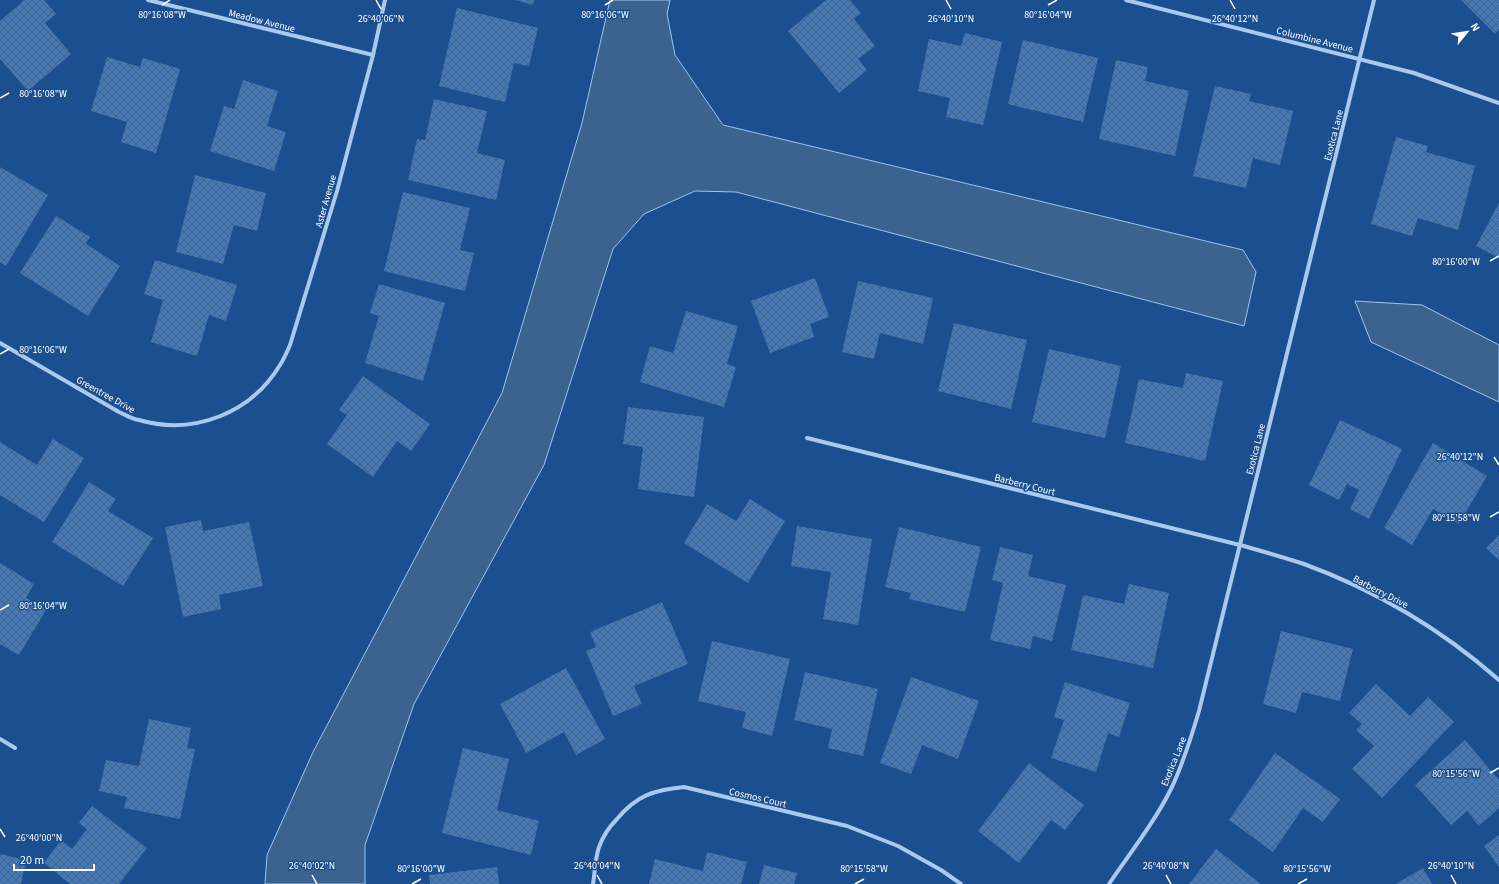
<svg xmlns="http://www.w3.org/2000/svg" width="1499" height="884" viewBox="0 0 1499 884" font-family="'Source Sans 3',sans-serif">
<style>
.water{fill:#3c6290;stroke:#9cc4f0}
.building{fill:url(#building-cross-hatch)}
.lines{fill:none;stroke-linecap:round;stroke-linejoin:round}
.minor{stroke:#a9c9ee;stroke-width:4}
.ticks{fill:none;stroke:#fff;stroke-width:1.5}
.labels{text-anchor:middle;stroke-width:3;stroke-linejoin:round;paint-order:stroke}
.street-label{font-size:10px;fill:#fff;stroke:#1b4f8f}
.ticks-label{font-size:10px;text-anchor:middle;fill:#fff;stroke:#1b4f8f;stroke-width:3;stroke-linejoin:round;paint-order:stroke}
</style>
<defs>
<pattern id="building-cross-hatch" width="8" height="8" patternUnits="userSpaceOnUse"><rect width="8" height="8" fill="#4478b7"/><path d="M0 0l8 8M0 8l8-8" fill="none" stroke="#486282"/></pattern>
</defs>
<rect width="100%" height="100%" fill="#1b4f8f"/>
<g class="water">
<path d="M610,0H670L667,14L675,55L723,125L1243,250L1256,272L1244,326L736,192L695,191L644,214L613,249L544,465L414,704L365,845V884H265L267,855L313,752L502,393L582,123Z"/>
<path d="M1355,301L1422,305L1499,345V402L1371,342Z"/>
</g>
<g class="building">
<path d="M24,0H44L56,14L45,23L71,54L28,91L0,59V21Z"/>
<path d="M515,0H534L533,5Z"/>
<path d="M826,0H850L861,13L854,19L875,46L858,59L867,70L839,93L788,31Z"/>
<path d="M1461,0H1499V30L1495,34Z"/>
<path d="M457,8L538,28L529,66L514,63L505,102L439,86Z"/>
<path d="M965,33L1002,42L983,125L946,117L950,98L918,91L929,39L961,46Z"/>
<path d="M1023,40L1098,58L1083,122L1008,104Z"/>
<path d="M107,57L140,67L143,58L180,69L156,153L121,142L127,122L91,111Z"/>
<path d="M1116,60L1148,67L1145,81L1189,91L1175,156L1099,139Z"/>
<path d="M243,80L278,91L267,126L286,132L274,171L210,151L224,106L234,109Z"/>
<path d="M1215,86L1251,94L1249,101L1293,111L1280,165L1253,158L1246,188L1193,176Z"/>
<path d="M434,99L487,111L477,153L505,160L496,200L408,180L417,139L425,140Z"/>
<path d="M1396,137L1428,146L1426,152L1475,166L1458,230L1418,218L1412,236L1371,224Z"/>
<path d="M0,167L48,195L6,266L0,262Z"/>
<path d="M195,175L266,193L257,231L234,225L223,264L176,252Z"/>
<path d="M403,192L470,208L460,250L474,253L465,291L384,271Z"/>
<path d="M1499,203V258L1476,246Z"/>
<path d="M56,216L90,237L86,244L120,266L88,316L20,273Z"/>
<path d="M155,260L237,285L226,321L209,315L197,356L151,342L163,300L144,294Z"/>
<path d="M815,278L829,317L810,324L814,337L770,353L751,301Z"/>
<path d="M858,281L933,298L923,344L880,333L874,359L842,352Z"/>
<path d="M379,284L445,303L423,381L365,363L379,316L370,313Z"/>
<path d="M686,311L738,326L727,364L736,367L724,407L640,382L650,346L673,353Z"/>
<path d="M954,323L1027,340L1011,409L938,391Z"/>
<path d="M1049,349L1121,366L1105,438L1032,422Z"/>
<path d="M1186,373L1223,381L1205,461L1125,443L1139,379L1183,388Z"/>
<path d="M363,376L430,424L411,451L397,441L373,477L327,444L347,415L339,410Z"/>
<path d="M628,407L704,417L694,497L638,489L643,447L623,444Z"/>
<path d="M1340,420L1402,449L1369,519L1350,509L1359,490L1347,484L1339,500L1309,485Z"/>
<path d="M53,439L84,458L44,522L0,495V442L37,465Z"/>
<path d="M1433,443L1487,476L1459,524L1433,509L1412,545L1384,528Z"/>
<path d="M89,482L116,499L108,511L153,538L123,586L52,542Z"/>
<path d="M750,499L785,521L748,583L684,543L707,504L736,521Z"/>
<path d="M201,520L203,531L249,522L263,586L219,595L221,609L183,617L165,527Z"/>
<path d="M797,526L872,539L858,625L823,619L831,572L791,566Z"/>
<path d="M899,527L981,547L965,612L909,599L911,593L885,587Z"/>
<path d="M1499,535V560L1486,548Z"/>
<path d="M1000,547L1033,555L1028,576L1066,585L1052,641L1033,636L1030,649L990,640L1003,583L992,580Z"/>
<path d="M0,563L34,584L26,598L46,610L19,655L0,644Z"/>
<path d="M1129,584L1169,593L1153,668L1071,650L1083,595L1124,604Z"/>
<path d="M662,602L688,664L634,686L642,704L613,716L586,651L596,647L590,632Z"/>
<path d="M1281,631L1353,649L1340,701L1302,692L1296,713L1263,704Z"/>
<path d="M712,641L790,659L772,736L742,728L746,712L698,701Z"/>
<path d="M566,668L605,739L576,755L564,732L526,753L500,704Z"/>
<path d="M805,672L878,689L863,756L828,748L832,729L794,720Z"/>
<path d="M911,677L979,701L958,759L922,745L911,774L880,763Z"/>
<path d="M1065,682L1130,703L1119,737L1108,733L1096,772L1051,758L1064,720L1054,717Z"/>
<path d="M1376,684L1410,716L1428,697L1454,722L1382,798L1352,769L1374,746L1356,730L1362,724L1349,713Z"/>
<path d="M149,719L191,728L187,748L195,749L180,819L124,808L127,797L99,791L106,760L139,766Z"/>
<path d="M1465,740L1499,780V808L1479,826L1467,811L1451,825L1415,785Z"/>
<path d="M463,748L509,759L497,810L539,821L531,855L442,833Z"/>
<path d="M1275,753L1340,799L1323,822L1303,808L1273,852L1229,820Z"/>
<path d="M1029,763L1084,805L1065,830L1051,820L1019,863L978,831Z"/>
<path d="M92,806L147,848L119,884H70L44,863L61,840L72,849L87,829L79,823Z"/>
<path d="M1499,835V867L1484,846Z"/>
<path d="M1216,849L1261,884H1189Z"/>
<path d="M707,852L747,862L741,884H649L655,859L703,871Z"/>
<path d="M0,854L26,860L21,884H0Z"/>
<path d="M764,865L797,873L794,884H759Z"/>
<path d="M497,867L499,884H430L429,875Z"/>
<path d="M1423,868L1432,884H1396Z"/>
</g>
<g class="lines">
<g class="minor">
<path d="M148,0L373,55"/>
<path d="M1126,0L1414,73L1499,103"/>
<path d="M0,343L119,412C126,415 132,419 139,420C194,436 251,413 280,365C284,359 287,352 290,345L337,191L373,55L385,0"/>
<path d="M807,438L1240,545C1261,551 1283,557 1304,564C1375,590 1442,630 1499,680"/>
<path d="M0,739L15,748"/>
<path d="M593,884C595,872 595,859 599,847C603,836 609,827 617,819C637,795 654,790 684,787L847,826L898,846L941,870L961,884"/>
<path d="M1109,884C1130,853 1154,823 1171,789C1183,764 1191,738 1199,711L1374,0"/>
</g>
</g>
<path class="ticks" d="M376,0L381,9M946,0L951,9M1230,0L1235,9M162,5L170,0M605,5L613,0M1048,5L1057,0M0,98L9,93M1490,261L1499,256M0,354L9,349M1494,457L1499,465M1490,517L1499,512M0,610L9,605M1490,773L1499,768M0,829L5,837M312,875L317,884M597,875L602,884M1166,875L1171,884M1451,875L1456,884M412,884L421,879M855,884L864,879M1298,884L1307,879"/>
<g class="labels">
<g class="street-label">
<text transform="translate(262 20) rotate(14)" y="4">Meadow Avenue</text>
<text transform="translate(1315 39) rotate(14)" y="4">Columbine Avenue</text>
<text transform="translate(1333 135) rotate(-76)" y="4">Exotica Lane</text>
<text transform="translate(325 201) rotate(-74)" y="4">Aster Avenue</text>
<text transform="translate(106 394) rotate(29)" y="4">Greentree Drive</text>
<text transform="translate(1255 449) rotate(-76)" y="4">Exotica Lane</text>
<text transform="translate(1025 484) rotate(14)" y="4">Barberry Court</text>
<text transform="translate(1381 591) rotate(27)" y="4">Barberry Drive</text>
<text transform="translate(1173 761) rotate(-68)" y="4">Exotica Lane</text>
<text transform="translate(758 797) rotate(13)" y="4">Cosmos Court</text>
</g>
</g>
<g class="ticks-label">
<text x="162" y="18">80°16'08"W</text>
<text x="605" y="18">80°16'06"W</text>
<text x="1048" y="18">80°16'04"W</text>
<text x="381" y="22">26°40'06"N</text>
<text x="951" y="22">26°40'10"N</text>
<text x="1235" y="22">26°40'12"N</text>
<text x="43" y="97">80°16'08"W</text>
<text x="1456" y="265">80°16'00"W</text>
<text x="43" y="353">80°16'06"W</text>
<text x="1460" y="460">26°40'12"N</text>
<text x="1456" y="521">80°15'58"W</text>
<text x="43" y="609">80°16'04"W</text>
<text x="1456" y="777">80°15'56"W</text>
<text x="39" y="841">26°40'00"N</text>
<text x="312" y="869">26°40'02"N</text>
<text x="597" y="869">26°40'04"N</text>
<text x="1166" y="869">26°40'08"N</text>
<text x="1451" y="869">26°40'10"N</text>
<text x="421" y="872">80°16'00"W</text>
<text x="864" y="872">80°15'58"W</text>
<text x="1307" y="872">80°15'56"W</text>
</g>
<g transform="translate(1467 32) rotate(60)" stroke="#1b4f8f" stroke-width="3" paint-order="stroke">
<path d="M0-3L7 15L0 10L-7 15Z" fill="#ffffff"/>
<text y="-6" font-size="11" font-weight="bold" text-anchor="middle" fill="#ffffff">N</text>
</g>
<path d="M14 864v6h80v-6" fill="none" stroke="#ffffff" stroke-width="2"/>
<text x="20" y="864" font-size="12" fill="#ffffff" stroke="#1b4f8f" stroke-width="3" paint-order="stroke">20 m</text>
</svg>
